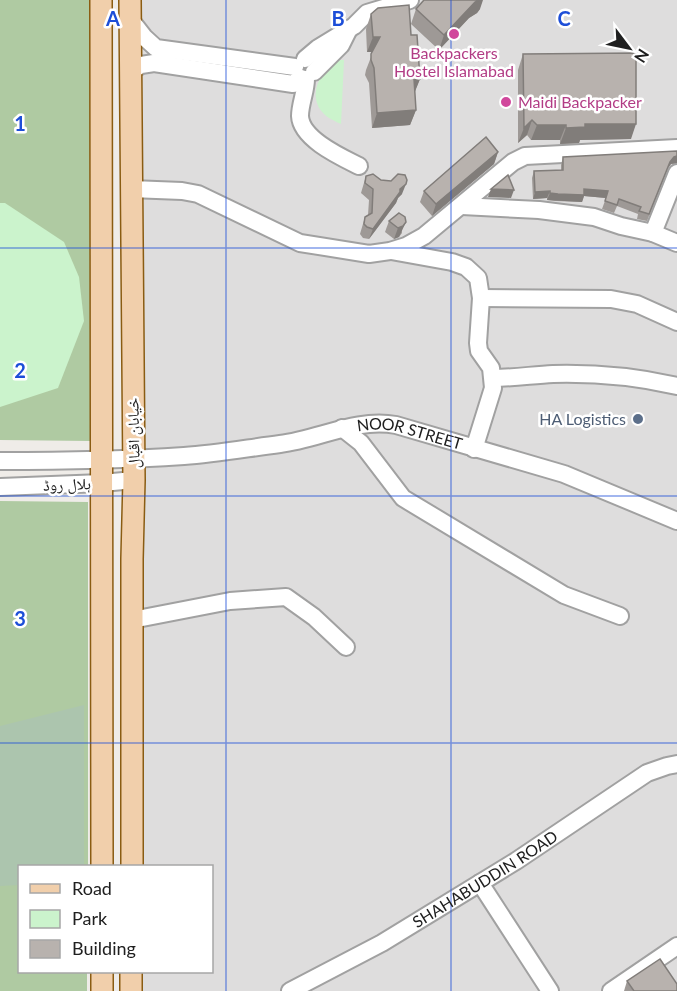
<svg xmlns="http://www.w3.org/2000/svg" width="677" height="991" viewBox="0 0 677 991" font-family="Lato,'Noto Naskh Arabic',sans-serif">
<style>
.residential{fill:#dedddd}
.forest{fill:#afcaa2}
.cemetery{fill:#acc5ae}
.park{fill:#cbf3cc}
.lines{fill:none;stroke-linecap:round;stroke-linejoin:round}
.minor-casing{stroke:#a1a1a1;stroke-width:20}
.major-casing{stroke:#8a5c12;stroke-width:24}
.minor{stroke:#fff;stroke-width:16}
.major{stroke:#f1cfab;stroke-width:21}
.wall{fill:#9e9996}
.shaded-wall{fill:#817d7a}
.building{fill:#b8b2ae;stroke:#817d7a;stroke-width:1.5}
.grid{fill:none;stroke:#1d4ed8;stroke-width:1.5;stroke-opacity:0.55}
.hotel-dot{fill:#d1479c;stroke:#fff;stroke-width:2}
.service-dot{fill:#5c6f8a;stroke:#fff;stroke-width:2}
.labels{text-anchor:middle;stroke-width:5;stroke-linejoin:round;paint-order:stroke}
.hotel-label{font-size:16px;fill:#b23c85;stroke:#fff}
.service-label{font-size:16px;fill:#4e5e75;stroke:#fff;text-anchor:end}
.street-label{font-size:16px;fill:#202020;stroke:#fff}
.grid-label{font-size:20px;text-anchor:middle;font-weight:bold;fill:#1d4ed8;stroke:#fff;stroke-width:5;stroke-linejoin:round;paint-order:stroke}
</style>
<rect width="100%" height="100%" fill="#efece8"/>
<path class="residential" d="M131,0H677V991H138V972H212V866H137Z"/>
<g class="forest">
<path d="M0,0H92L90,441L0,440Z"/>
<path d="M0,501L88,502V866H20V972H87V991H0Z"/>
</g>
<path class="cemetery" d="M84,705V866H20L19,885L0,886V726Z"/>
<g class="park">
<path d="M340,60H344L341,124C335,121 329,119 324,114C306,96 320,69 340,60Z"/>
<path d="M0,203H5L64,242L79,277L84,321L58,388L0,407Z"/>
</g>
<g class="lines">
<defs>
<g id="minor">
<path d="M130,19L144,37L156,48L295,67"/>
<path d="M305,59L318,48L354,26L367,13L410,0"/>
<path d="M130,72L141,65L154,63L293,84L301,78"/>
<path d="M314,72L341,45L349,29"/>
<path d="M306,79C306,91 300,104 300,116C301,139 341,157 359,166"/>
<path d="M131,189L182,191L198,194L300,243L369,254L390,251L406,246L424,236L513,162L525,156L677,148"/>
<path d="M462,206L539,210L594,217L621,226L653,233L677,243"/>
<path d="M653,233L677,173"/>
<path d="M391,251L452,262L466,267L478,278L481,298L478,343L479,351L491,368L493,388L474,449"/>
<path d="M481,298L611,299L637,304L677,322"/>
<path d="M493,378C513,378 533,375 553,374C593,373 638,377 677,386"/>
<path d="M342,428L361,443L403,498L564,595L620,616"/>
<path id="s1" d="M0,461C61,461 123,460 184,456C216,454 248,448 280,444C320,439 355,418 396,425L564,474L677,521"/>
<path d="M0,487L102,483L134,480"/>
<path d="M132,620L230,601L286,597L314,617L346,647"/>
<path d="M480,883L550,991"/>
<path id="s2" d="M290,991L382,943L516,861L647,773L667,766L677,764"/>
<path d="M611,991L677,946"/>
</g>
<g id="major">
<path d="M101,0L102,866"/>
<path d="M130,0L134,480L132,559V866"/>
<path d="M102,991V972"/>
<path d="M131,991V972"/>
</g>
</defs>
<use href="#minor" class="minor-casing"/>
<use href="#major" class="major-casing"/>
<use href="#minor" class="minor"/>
<use href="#major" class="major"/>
</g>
<g class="wall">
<path d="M416,9H480L477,13L469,18L439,50L411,24Z"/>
<path d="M371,14L411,35L420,79L414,93L416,110L410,125L372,128L369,83L365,75L366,70L373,52H367L366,29Z"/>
<path d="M523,54L631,139L580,140L579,143L560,144V140H531L527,135L518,143V70Z"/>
<path d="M498,152L494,164L432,216L420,202L424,191Z"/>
<path d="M563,157L677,163L671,164L667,169L647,221L637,219L638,214L617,206L614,213L602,209L606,198L584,196L582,202L555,201L547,200V198L533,199L532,178L534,171L561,170V165Z"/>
<path d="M366,176L381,180L402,194L398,198L396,203L369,239L363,238L360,234L365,217L368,215L369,200L361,193Z"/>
<path d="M399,213L402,233L399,237L394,239L385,232L389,221Z"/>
<path d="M627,981L677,991H624Z"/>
</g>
<g class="shaded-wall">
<path d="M479,0H483L480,9L477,13L469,18L439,50L444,35L475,2Z"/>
<path d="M373,37H380L374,52H367Z"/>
<path d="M414,79H420L414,94Z"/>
<path d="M416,110L410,125L372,128L377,113Z"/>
<path d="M532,120L527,135L518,143L524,128Z"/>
<path d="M585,124H636L631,139L580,140L579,143L560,144L566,128Z"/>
<path d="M537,125H566L560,140H531Z"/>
<path d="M498,152L494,164L432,216L436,204Z"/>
<path d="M677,156V163L671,164L667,169L647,221L670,162L674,157Z"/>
<path d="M406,184L402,194L398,198L396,203L369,239L373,229L400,189Z"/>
<path d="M491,189L514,190L511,198L488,197Z"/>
<path d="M584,189L608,191L606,198L584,196L582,202L547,200L550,193Z"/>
<path d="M550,191L547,198L533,199L535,192Z"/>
<path d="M406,222L399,237L394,239L398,228Z"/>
</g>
<g class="building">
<path d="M424,0H479L475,2L444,35L416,9Z"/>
<path d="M409,5L411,35H417L420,79H414L416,110L377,113L374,68L371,60V54L380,37H373L371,14L378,8Z"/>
<path d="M636,53V124H585V127L566,128V125H537L532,120L524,128L523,54Z"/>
<path d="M486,137L498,152L436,204L424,191Z"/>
<path d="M677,151V156L674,157L670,162L649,214L639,211L641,207L619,199L617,205L605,201L608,191L584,189V195L558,194L550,193V191L535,192L534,171L563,170V157Z"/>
<path d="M373,174L381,180L391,181L398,174L405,175L407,180L406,184L400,189V192L373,229L367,227L364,224L365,217L372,213L373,189L365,183L366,176Z"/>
<path d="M508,175L514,190L491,189Z"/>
<path d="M399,213L405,217L406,222L403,226L398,228L389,221Z"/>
<path d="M660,959L677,984V991H634L627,981Z"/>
</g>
<path class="grid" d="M226,0V991M451,0V991M0,248H677M0,496H677M0,743H677"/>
<g class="hotel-dot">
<circle cx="454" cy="34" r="6"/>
<circle cx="506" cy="102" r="6"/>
</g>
<circle class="service-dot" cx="638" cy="419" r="6"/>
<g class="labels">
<g class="hotel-label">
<text x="454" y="59">Backpackers<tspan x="454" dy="18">Hostel Islamabad</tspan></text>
<text x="518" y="108" text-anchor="start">Maidi Backpacker</text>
</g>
<g class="service-label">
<text x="626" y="425">HA Logistics</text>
</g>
<g class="street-label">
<text transform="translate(133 433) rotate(-91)" y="6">خیابان اقبال</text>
<text dy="6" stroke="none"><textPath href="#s1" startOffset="414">NOOR STREET</textPath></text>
<text transform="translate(67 484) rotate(-2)" y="6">ہلال روڈ</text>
<text dy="6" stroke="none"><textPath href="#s2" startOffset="225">SHAHABUDDIN ROAD</textPath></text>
</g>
</g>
<g class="grid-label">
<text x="113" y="26">A</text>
<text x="338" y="26">B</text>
<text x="564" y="26">C</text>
<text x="20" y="131">1</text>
<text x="20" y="378">2</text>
<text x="20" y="626">3</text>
</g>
<rect x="18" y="865" width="195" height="108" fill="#ffffff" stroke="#a6a6a6" stroke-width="1.5"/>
<rect x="30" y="884" width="30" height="9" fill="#f1cfab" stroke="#a6a6a6" stroke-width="1.5"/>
<text x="72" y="895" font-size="18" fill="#202020">Road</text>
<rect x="30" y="910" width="30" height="18" fill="#cbf3cc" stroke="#a6a6a6" stroke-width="1.5"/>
<text x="72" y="925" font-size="18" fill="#202020">Park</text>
<rect x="30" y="940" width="30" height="18" fill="#b8b2ae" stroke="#a6a6a6" stroke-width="1.5"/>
<text x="72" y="955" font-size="18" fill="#202020">Building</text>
<g transform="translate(629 48) rotate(122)" stroke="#ffffff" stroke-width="4.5" paint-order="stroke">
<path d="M0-4.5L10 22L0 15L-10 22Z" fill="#202020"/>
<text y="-9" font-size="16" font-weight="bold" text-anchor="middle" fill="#202020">N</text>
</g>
</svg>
